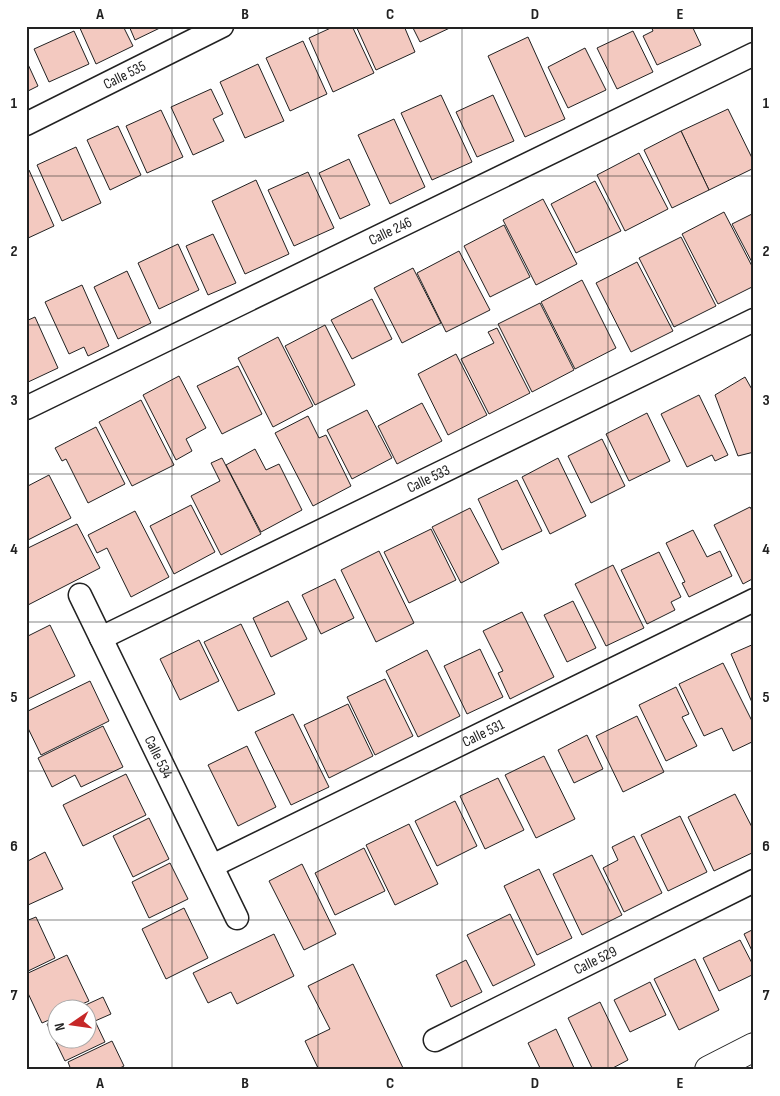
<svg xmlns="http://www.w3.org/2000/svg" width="780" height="1096" viewBox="0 0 780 1096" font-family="'Sofia Sans Condensed',sans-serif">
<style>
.building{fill:#f3c9c0;stroke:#222}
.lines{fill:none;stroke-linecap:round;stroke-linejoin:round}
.street-casing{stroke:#222;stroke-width:25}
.secondary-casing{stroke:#222;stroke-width:30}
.street{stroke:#fff;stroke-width:22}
.secondary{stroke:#fff;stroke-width:28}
.grid{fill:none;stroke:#222;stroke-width:1;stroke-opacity:0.55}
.labels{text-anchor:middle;stroke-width:4;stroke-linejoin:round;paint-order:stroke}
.street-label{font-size:15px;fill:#222;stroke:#fff}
.neatline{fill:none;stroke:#222;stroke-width:2}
.grid-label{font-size:16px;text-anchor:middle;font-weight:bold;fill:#222}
</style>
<rect width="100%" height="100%" fill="#fff"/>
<g class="building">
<path d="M79,26H123L133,46L96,64Z"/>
<path d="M129,26H164L135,40Z"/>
<path d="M335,26H352L374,73L333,92L309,38Z"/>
<path d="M356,26H404L415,52L376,70Z"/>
<path d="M412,26H454L420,42Z"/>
<path d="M651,26H692L701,45L657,65L643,36L653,31Z"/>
<path d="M74,31L89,64L49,82L34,49Z"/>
<path d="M633,31L653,72L617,89L597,48Z"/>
<path d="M528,37L565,119L525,137L488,56Z"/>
<path d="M303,41L327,94L290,111L266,58Z"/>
<path d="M585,48L606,90L568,108L548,67Z"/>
<path d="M26,60L38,86L26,92Z"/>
<path d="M258,64L284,121L245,138L220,82Z"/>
<path d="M211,89L223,114L213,119L224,141L193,155L171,107Z"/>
<path d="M441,95L472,162L432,180L401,113Z"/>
<path d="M493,95L514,141L477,157L456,112Z"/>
<path d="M728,109L754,162V168L709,190L681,131Z"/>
<path d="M161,110L183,157L147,173L126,126Z"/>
<path d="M394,119L425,187L390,204L358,135Z"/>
<path d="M118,126L141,175L110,190L87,140Z"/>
<path d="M681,131L709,190L672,208L644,150Z"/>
<path d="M76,147L101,203L62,221L37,165Z"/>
<path d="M639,153L668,209L625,231L597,175Z"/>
<path d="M349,159L370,205L340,219L319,173Z"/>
<path d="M29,170L54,226L26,239V171Z"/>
<path d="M308,172L334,228L294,246L268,190Z"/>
<path d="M256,180L289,254L245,274L212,201Z"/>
<path d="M595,181L621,231L576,253L551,204Z"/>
<path d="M543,199L577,264L536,285L503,220Z"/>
<path d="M724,212L754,270V286L718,304L682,234Z"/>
<path d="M754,213V266L732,224Z"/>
<path d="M504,225L530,277L490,297L464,246Z"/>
<path d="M213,234L236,283L208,295L186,246Z"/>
<path d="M681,237L716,306L674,327L639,258Z"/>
<path d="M178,244L199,290L159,309L138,263Z"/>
<path d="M459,251L490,310L446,332L417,273Z"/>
<path d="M637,262L673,331L631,352L596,283Z"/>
<path d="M413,268L441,323L402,343L374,288Z"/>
<path d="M127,271L151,323L118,339L94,287Z"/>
<path d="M582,280L616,348L575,369L541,302Z"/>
<path d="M82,285L109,346L88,356L84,347L69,354L45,302Z"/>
<path d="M372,299L392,339L352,359L331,320Z"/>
<path d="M540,303L574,370L532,392L498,324Z"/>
<path d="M35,317L58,368L26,383V321Z"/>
<path d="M325,325L355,385L315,405L285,346Z"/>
<path d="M497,328L530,393L489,414L461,359L494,343L488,332Z"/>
<path d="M278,337L313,406L273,427L238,358Z"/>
<path d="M456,354L487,415L448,435L418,374Z"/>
<path d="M238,366L262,414L222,434L197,386Z"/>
<path d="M179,376L206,428L186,439L192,451L176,460L143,395Z"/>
<path d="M745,377L754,393V452L738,456L715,395Z"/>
<path d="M699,395L728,455L715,461L712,455L687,467L661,414Z"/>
<path d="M141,400L174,465L132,486L99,422Z"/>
<path d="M422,403L442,441L397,464L378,426Z"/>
<path d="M367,410L392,458L352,479L327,430Z"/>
<path d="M647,413L670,461L629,481L606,434Z"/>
<path d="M308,416L319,438L326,435L351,486L313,506L275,433Z"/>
<path d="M96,427L125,484L88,503L66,459L62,461L55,448Z"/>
<path d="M602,439L625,486L591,503L568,456Z"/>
<path d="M255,449L266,470L279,464L302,510L261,532L226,465Z"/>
<path d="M222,458L261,534L221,555L191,496L220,481L211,463Z"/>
<path d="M558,458L586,516L550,534L522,477Z"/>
<path d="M49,475L71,518L26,541V487Z"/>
<path d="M517,480L542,531L502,550L478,499Z"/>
<path d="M191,505L215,552L174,574L150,526Z"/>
<path d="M750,507L754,514V578L743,584L714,525Z"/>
<path d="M470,508L499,563L461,583L432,527Z"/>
<path d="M135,511L169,577L131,597L107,548L97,553L88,535Z"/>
<path d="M77,524L100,568L26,606V549Z"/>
<path d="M431,529L456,580L409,603L384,552Z"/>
<path d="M693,530L707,557L720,551L732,576L689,597L682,583L685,582L666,543Z"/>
<path d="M379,551L414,623L376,642L341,570Z"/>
<path d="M659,552L681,597L671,602L675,610L647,624L621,570Z"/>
<path d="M613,565L644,628L606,646L575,584Z"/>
<path d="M335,579L354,618L321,634L302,595Z"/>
<path d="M288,601L307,639L271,657L253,618Z"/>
<path d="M573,601L596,648L567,662L544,615Z"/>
<path d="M522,612L554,677L510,699L498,673L503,671L483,631Z"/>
<path d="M241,624L275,694L238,711L204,642Z"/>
<path d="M50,625L75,676L26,700V637Z"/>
<path d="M199,640L219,681L180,700L160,659Z"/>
<path d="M754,644V707L731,654Z"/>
<path d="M480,649L503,697L467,714L444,666Z"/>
<path d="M427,650L460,716L418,737L386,671Z"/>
<path d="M723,663L754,725V741L733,751L722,728L704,736L679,684Z"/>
<path d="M385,679L413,736L375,755L347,697Z"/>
<path d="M90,681L109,721L41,755L26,724V712Z"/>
<path d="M676,687L689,714L682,717L697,746L666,761L639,705Z"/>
<path d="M348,704L373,756L329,778L304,725Z"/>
<path d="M293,714L329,787L291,805L255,732Z"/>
<path d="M637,716L664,772L623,792L596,736Z"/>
<path d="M103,726L123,767L81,787L75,775L52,787L38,758Z"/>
<path d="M587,735L603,769L574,783L558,750Z"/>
<path d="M247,746L276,807L238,826L208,765Z"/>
<path d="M544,756L575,819L536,838L505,775Z"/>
<path d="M126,774L146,815L83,846L63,805Z"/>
<path d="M498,778L524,830L485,849L460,796Z"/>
<path d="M735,794L754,831V852L714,871L688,817Z"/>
<path d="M455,801L477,846L437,866L415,821Z"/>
<path d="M680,816L707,872L668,891L641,835Z"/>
<path d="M149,818L169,859L133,877L113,836Z"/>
<path d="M409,824L438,884L395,905L366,845Z"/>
<path d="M634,836L662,893L624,912L603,868L618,860L612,847Z"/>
<path d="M364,848L385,891L335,915L315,873Z"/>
<path d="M45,852L63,889L28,905L26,862Z"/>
<path d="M592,855L622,915L582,935L553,874Z"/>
<path d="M170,863L188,899L149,918L132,882Z"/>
<path d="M302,864L336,934L304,950L269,881Z"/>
<path d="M539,869L572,938L537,955L504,886Z"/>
<path d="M184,908L208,958L166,979L142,929Z"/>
<path d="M510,914L535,965L493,986L467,935Z"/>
<path d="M36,917L55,958L26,972V921Z"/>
<path d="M754,929V955L744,934Z"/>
<path d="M274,934L294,976L237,1004L231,992L208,1003L193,973Z"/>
<path d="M740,940L754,967V974L719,991L703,958Z"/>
<path d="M67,955L89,1001L73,1008H58V1016L42,1023L26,989V974Z"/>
<path d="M695,959L719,1010L679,1030L654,979Z"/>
<path d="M466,960L482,992L451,1007L436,975Z"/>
<path d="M353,964L404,1070H319L305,1041L330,1029L308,986Z"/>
<path d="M650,982L666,1015L630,1032L614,1000Z"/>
<path d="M103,997L111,1014L95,1021L105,1042L65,1061L47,1024L58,1019V1038H88V1008H79Z"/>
<path d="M600,1002L628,1060L609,1070H593L568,1018Z"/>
<path d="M556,1029L575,1070H541L528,1043Z"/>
<path d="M112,1041L124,1066L116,1070H71L68,1062Z"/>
</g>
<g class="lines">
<defs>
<g id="street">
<path id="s1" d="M26,124L222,26"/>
<path id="s2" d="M26,408L754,54"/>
<path id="s3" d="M80,595L237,918"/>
<path id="s4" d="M101,638L754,320"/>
<path id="s5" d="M212,866L754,600"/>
<path id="s6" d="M435,1040L754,881"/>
</g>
<path id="secondary" d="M709,1070L754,1047"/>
</defs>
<use href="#street" class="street-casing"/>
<use href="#secondary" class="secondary-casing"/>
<use href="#street" class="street"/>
<use href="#secondary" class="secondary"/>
</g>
<path class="grid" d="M172,26V1070M318,26V1070M462,26V1070M608,26V1070M26,176H754M26,325H754M26,474H754M26,622H754M26,771H754M26,920H754"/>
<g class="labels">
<g class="street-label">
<text dy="5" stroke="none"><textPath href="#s1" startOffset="110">Calle 535</textPath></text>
<text dy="5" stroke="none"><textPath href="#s2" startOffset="405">Calle 246</textPath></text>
<text dy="5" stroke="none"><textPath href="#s4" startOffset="364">Calle 533</textPath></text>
<text dy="5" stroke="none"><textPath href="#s5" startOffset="302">Calle 531</textPath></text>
<text dy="5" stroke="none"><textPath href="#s3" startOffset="180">Calle 534</textPath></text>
<text dy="5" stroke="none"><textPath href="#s6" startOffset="179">Calle 529</textPath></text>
</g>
</g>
<rect width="780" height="1096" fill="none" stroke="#ffffff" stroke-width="55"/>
<g transform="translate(72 1024) rotate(257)"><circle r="24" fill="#ffffff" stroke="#a7a7a7"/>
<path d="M0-4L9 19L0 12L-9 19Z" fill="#c62828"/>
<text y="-8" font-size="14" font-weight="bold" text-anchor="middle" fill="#222222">N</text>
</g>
<rect x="28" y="28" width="724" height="1040" class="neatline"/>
<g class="grid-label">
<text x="100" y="19">A</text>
<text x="245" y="19">B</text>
<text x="390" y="19">C</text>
<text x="535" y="19">D</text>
<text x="680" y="19">E</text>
<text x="14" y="108">1</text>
<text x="766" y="108">1</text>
<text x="14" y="256">2</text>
<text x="766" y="256">2</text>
<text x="14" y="405">3</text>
<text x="766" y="405">3</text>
<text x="14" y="554">4</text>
<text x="766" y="554">4</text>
<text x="14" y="702">5</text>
<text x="766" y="702">5</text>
<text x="14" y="851">6</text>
<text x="766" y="851">6</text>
<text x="14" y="1000">7</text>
<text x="766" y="1000">7</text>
<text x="100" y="1088">A</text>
<text x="245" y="1088">B</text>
<text x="390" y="1088">C</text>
<text x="535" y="1088">D</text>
<text x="680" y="1088">E</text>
</g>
</svg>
